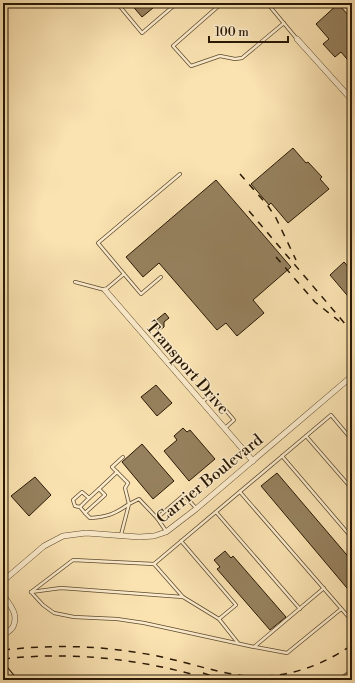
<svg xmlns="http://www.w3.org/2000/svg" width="355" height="683" viewBox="0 0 355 683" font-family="'Libre Bodoni',serif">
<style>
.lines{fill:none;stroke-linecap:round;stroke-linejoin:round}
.stream{stroke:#7c6849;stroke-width:1.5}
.building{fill:#96815e;stroke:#291805}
.service-casing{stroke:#5d4a30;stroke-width:4}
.minor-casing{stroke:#5d4a30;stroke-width:6}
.trunk-casing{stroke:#291805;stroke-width:10}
.service{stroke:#fceccc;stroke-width:2.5}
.minor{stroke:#fceccc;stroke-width:5}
.trunk{stroke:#fae2b1;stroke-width:8}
.rail{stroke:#291805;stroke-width:1.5;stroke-dasharray:7 7;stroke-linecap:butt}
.labels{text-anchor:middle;stroke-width:3;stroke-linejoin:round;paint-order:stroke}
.street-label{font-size:16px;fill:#291805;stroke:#fceccc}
</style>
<rect width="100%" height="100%" fill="#fae2b1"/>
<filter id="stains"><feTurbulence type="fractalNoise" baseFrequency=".005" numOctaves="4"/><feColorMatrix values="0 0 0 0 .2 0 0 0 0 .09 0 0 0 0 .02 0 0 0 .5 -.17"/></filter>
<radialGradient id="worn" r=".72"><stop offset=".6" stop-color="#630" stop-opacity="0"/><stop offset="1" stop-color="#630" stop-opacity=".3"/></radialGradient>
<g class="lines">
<path class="stream" d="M336,680L352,669"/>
</g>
<g class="building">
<path d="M130,3H159L142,17Z"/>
<path d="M338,4L352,19V65L341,52L335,57L323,44L329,39L316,24Z"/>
<path d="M293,148L306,163L308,162L322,177L320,179L329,189L288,223L271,203L269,205L251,184Z"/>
<path d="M216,180L291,267L253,300L264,313L237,336L226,323L217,330L159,263L143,277L126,257Z"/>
<path d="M344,262L352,271V301L330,275Z"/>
<path d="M165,313L169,318L164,322V327L161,329H156L154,325L155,321Z"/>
<path d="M156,385L172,403L157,416L141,397Z"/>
<path d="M183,428L187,432L190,430L215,459L189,481L164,451L177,440L174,436Z"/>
<path d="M142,444L174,481L153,499L122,462Z"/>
<path d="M277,473L352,561V594L261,486Z"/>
<path d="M35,477L51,495L29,516L11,496Z"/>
<path d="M225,551L231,558L233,556L286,617L270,630L217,569L220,567L214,560Z"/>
</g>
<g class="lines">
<defs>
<g id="service">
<path d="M117,3L142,33L177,3"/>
<path d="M222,3L173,46L191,66L220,56L235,59L242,58L284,23"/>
<path d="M267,3L297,39"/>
<path d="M124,274L98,243L180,174"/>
<path d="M75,282L105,290L124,274L141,294L161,277"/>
<path d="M202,402L212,394L234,420L225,428"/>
<path d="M306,436L352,489"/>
<path d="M282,456L352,538"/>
<path d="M117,472L128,483L125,488L129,504C115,514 107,517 90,518L85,513L105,495L99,489Z"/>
<path d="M117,472L112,467L123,457"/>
<path d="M240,492L352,621"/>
<path d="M89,498L99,489"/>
<path d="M80,507L89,498L82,492L73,500L75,506L80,507L85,513"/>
<path d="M216,512L300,609"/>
<path d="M157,518L184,495L196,508"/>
<path d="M121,535L129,504L139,499L157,518L166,531"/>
<path d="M181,541L236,605L219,619L183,597"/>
<path d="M31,592L73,560L154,564L331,415L352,440"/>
<path d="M31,592L43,605L54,613L74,617L117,619L144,623L254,647L324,588"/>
<path d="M31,592L61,588L183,597L154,564"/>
<path d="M219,619L238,643"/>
<path d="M255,647L287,653L341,609"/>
</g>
<g id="minor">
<path d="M297,39L352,100"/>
<path d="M105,290L253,461"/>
<path d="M3,581L44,546L63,536L86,533L139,537L154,536L166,532L196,509L352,376"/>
<path d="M3,595C10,605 19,614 13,627C10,631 8,633 3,634"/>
</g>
<path id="trunk" d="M3,669L12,680"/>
</defs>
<use href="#service" class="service-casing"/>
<use href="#minor" class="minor-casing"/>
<use href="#trunk" class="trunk-casing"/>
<use href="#service" class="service"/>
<use href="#minor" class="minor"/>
<use href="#trunk" class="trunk"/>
<g class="rail">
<path d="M240,174L268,206L276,218L296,260"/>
<path d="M249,211L352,332"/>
<path d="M276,257L315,302L339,321"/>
<path d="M3,650C49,645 94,645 140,653C168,657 195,666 222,672C271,683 312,672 352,645"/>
<path d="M3,659C72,651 142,659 209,679"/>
<path d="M203,673L224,680"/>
</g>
</g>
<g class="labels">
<g class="street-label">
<text transform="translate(188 367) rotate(49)" y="6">Transport Drive</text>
<text transform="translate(209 478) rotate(-39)" y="6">Carrier Boulevard</text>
</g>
</g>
<rect width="355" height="683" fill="none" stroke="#fae2b1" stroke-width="16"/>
<rect x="4" y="4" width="347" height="675" fill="none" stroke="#291805" stroke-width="2"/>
<rect x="8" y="8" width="339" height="667" fill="none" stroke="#291805"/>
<path d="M209 36v6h79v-6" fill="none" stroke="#291805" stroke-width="2"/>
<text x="215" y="36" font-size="12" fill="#291805" stroke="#fceccc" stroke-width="3" paint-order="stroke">100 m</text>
<rect width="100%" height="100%" filter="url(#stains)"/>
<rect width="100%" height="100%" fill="url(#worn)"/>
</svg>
